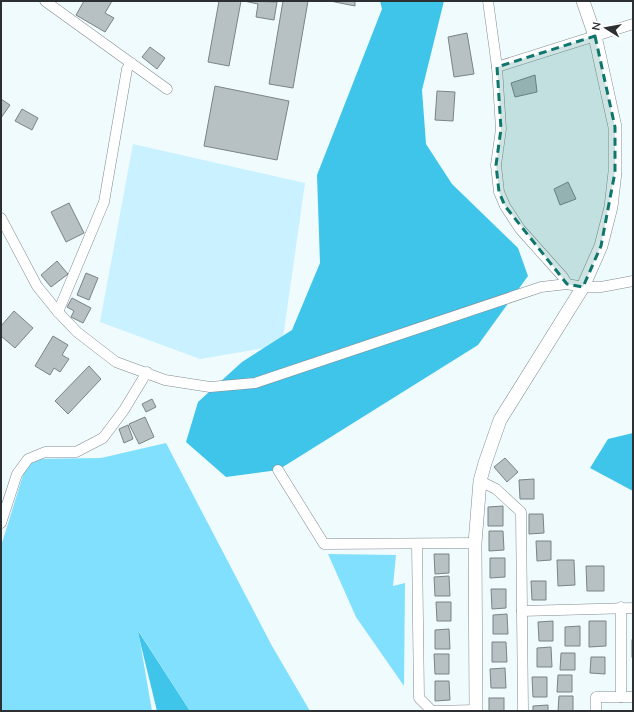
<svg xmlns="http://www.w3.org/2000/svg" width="634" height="712" viewBox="0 0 634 712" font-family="Mulish,sans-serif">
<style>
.green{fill:#caf1ff}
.forest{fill:#3fc5ea}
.water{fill:#81e0fe}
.building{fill:#b7c1c4;stroke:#7a8386}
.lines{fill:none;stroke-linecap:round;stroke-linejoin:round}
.minor-casing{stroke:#828b8f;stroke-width:11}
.tertiary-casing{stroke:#828b8f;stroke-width:14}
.minor{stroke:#fff;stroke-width:10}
.tertiary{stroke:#fff;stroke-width:13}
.marked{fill:#0f766e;fill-opacity:0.2;stroke:#0f766e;stroke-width:3;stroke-dasharray:8 5;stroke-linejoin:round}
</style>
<rect width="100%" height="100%" fill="#f0fbfe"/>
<path class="green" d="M133,144L305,183L282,345L200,359L100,322Z"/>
<g class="forest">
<path d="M380,1H444L422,90L426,144L452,184L518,248L528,276L478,345L278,470L226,477L186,442L198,402L242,362L292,330L320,263L317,175L382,9Z"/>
<path d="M633,433V491L590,468L608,439Z"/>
<path d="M137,629L190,711H157Z"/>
</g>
<g class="water">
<path d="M166,443L272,646L310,711H190L138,630L152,711H1V546L28,459L101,458Z"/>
<path d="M328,554L396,555L393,586L405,583L404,686L356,617Z"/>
</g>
<g class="building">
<path d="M84,1H112L105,13L114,18L105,32L76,15Z"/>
<path d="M219,1H241L229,66L208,62Z"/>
<path d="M244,1L277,2L274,20L256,17L258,4Z"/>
<path d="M283,1H308L293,88L269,84Z"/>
<path d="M330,1H355V6Z"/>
<path d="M467,33L474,74L454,77L448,37Z"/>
<path d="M150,47L165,58L157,69L142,57Z"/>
<path d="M535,75L537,92L515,97L511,83Z"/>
<path d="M215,86L289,101L277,160L204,146Z"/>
<path d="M437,91L455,92L453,121L435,120Z"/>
<path d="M1,99L10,105L1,118Z"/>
<path d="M22,109L38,118L32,130L15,121Z"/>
<path d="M568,182L576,199L560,205L554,189Z"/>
<path d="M69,203L84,233L66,242L51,212Z"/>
<path d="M57,261L68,274L51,287L41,275Z"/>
<path d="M86,273L98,278L89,300L77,295Z"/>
<path d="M72,298L91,308L83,323L71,317L74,311L67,307Z"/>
<path d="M14,311L33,328L15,348L1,336V326Z"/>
<path d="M53,336L68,345L62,355L69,359L60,372L54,368L50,375L35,366Z"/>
<path d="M89,366L101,379L68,414L55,401Z"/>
<path d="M152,399L156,407L146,412L142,404Z"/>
<path d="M145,417L154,437L139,444L129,424Z"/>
<path d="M128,425L133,439L124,443L119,429Z"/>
<path d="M505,458L518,472L507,482L494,467Z"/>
<path d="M534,479V499H520L519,480Z"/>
<path d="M503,506V526H488V507Z"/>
<path d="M529,514H543L544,533L529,534Z"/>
<path d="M489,531H503L504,550L489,551Z"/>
<path d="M536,541H551V560L537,561Z"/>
<path d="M434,554H449V573L435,574Z"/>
<path d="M490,558H505V577L490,578Z"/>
<path d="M557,560H574L575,585L558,586Z"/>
<path d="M586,566H604V591H587Z"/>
<path d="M449,576L450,596H435L434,577Z"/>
<path d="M531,581H546V600H532Z"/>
<path d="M491,589H506V608L492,609Z"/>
<path d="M436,602H451V621H437Z"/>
<path d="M507,614L508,634H493V615Z"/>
<path d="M553,621V641H539L538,622Z"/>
<path d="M589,621H606V646L589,647Z"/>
<path d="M580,626V646H565V627Z"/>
<path d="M449,629L450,649H435V630Z"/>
<rect x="632" y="640" width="1" height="17"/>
<path d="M492,642H506L507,662H492Z"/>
<path d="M551,647L552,667H537V648Z"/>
<path d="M561,653H575V670H560Z"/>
<path d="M434,654H449V674H435Z"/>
<path d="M591,657H605V674L590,673Z"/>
<path d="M505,668L506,688H491L490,669Z"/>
<path d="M558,675H572V692H557Z"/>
<path d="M532,677H547V697H533Z"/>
<path d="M435,681H449L450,700L435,701Z"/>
<path d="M559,696H573V711H558Z"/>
<rect x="489" y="698" width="15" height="13"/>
<path d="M548,705V711H533V706Z"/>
</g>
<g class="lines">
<defs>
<g id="minor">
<path d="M45,1L167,89"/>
<path d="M488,1L497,67L501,129L496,165L499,192L505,206L520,229L563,277L567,284"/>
<path d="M497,67L633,24"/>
<path d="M1,218L37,286L58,312L77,332L116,362L165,380L210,387L255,383L541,287L567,284L583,287H601L633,281"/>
<path d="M58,312L104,202L127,69L131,63"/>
<path d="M278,470L324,544L475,543"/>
<path d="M480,481L496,489L521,512L523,711"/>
<path d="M1,523L17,474L28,459L45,452H76L103,438L124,410L147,372"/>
<path d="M417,545L419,698L432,711L476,710"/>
<path d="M522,611L633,608"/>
<path d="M621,697V607"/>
<path d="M596,711V697H633"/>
</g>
<path id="tertiary" d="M476,711L475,543L480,481L485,463L500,420L583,287L601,246L611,207L615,172V127L595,36L583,1"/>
</defs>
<use href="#minor" class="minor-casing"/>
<use href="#tertiary" class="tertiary-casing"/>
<use href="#minor" class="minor"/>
<use href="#tertiary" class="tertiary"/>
</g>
<path class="marked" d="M595,36L615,127V172L601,246L583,287L567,284L505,206L499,192L496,165L501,129L497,67Z"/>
<rect width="634" height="712" fill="none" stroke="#2c3032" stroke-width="4"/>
<g transform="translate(606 28) rotate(281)" stroke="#ffffff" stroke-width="3" paint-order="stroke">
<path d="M0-3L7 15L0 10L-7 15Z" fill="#2c3032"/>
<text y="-6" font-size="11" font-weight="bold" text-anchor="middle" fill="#2c3032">N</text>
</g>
</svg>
